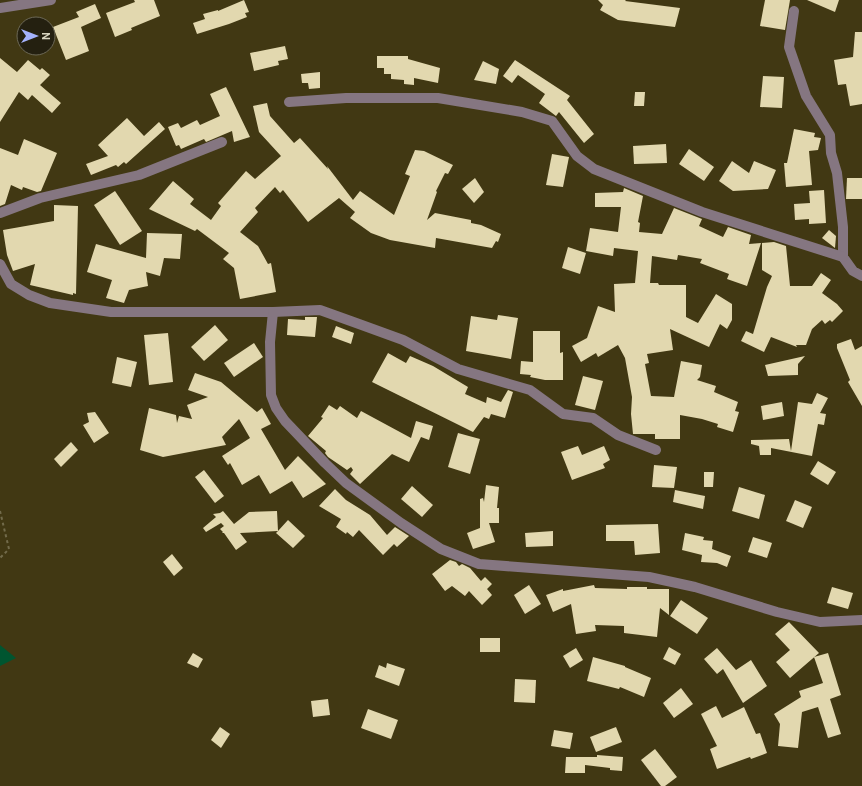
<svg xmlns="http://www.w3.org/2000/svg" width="862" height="786" viewBox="0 0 862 786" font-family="Roboto,sans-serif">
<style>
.green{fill:#005530}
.building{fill:#e2d8af}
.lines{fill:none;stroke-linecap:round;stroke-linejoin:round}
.path{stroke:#726b4b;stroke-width:2;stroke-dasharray:3 3;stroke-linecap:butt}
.minor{stroke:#857681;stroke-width:10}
</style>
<rect width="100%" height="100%" fill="#413813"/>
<path class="green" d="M0,645L16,658L0,666Z"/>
<g class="building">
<path d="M134,0H154L160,16L131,28L132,30L115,37L106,13L135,2Z"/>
<path d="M244,0L249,12L245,13L247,17L229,24L197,34L193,23L205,19L203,14L218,10V11Z"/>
<path d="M598,0H626L625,1L680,8L675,27L618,20L600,10L603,5Z"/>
<path d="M765,0H790L785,30L760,26Z"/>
<path d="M807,0H839L835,12Z"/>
<path d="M95,4L101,18L81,27L89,51L66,60L53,27L79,17L76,12Z"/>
<path d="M855,32H862V104L850,106L846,84L838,85L834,60L853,57Z"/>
<path d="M285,46L288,59L278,61L279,65L254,71L250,53Z"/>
<path d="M377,56H408V59L440,68L438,83L414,78V85L404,84V80L391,79V74H384V68H377Z"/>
<path d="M0,58L17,72L28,60L40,70L42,68L50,75L40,85L61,103L52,113L32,95L28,100L19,92L0,122Z"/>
<path d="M515,60L570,96L567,100L594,134L584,143L559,112L556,116L539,103L545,94L518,75L512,83L503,76Z"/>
<path d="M483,61L499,69L496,84L474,80Z"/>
<path d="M320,72V88L309,89L308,83H302L301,74Z"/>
<path d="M763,76L784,77L782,108L760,107Z"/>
<path d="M226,87L250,137L234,142L232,131L206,142L204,139L181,149L179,145L176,146L168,127L178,123L181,128L197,120L200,125L220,116L210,94Z"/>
<path d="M635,92H645L644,106H634Z"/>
<path d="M267,103L270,116L294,143L300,138L328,169L327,166L353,200L360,191L394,215L410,176L405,174L415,150L424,151L453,165L448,174L445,173L436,191L437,192L427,220L435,213L471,220V223L481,225L501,234L498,242L496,241L492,248L436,238L435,248L390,240L371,233L350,218L355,212L339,198L308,222L283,190L280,193L275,187L255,208L258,212L240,232L258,246L268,264L271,263L276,292L240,299L234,268L223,259L229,253L197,229L195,231L149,209L173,181L194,199L190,204L211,220L221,206L218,203L246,171L255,179L281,156L259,132L253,106Z"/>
<path d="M127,118L144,136L159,122L165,129L126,164L124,162L118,167L116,165L91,175L86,164L108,156L98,145Z"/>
<path d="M794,129L815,133L814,137L821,138L818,150L809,151L812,185L786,187L784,163H787Z"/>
<path d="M24,139L57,153L41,191L37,192L23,187L22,190L11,185L5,204L0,206V148L18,155Z"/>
<path d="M666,144L667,163L634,164L633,146Z"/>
<path d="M689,149L714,167L704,181L679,164Z"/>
<path d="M552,154L569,157L563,187L546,185Z"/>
<path d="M732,161L749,173L754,161L776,170L768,189L733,191L719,181Z"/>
<path d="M475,178L484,192L474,203L462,189Z"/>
<path d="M847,178H862V199H846Z"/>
<path d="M624,188L643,196L638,222L640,223L639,232L662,234L674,208L702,219L699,226L723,237L728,227L751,235L749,244L761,243L747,286L727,279L729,274L700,263L702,259L678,255L677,260L652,256L650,283H658L659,285H686V317L698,323L716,294L732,304V320L727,329L720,324L709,347L670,329L673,350L647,354L649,363L645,364L651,396L674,397L681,361L702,365L700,377L697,380L716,386L714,392L738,402L735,411L739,412L733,432L717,427L718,424L702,419L680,415V439H655V434H633L631,414L632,397L625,358L618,345L598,357L596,353L581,362L572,346L587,338L598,306L615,312L614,284L635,283L638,251L614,248L613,256L586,251L590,228L618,232L621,207H595V193L623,192Z"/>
<path d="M824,190L826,223L809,224V219L795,220L794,204L810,203L809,191Z"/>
<path d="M115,191L142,231L120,245L94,205Z"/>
<path d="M54,205L78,206L76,294L73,293V295L30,285L35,264L13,271L7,255L3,230L54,221Z"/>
<path d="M829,230L836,236L835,248L822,238Z"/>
<path d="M147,233L182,234L180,259L164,258L160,276L146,272L148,286L129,290L124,303L106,298L112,280L87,272L96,244L146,258Z"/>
<path d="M774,242L786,246L790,286H812L821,273L831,280L822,293L837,304L843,311L832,322L830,320L825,324L822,320L812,329L806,345H796L797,347L771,337L764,352L741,341L746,331L753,334L767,287L772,276L762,270V243Z"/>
<path d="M568,247L586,253L580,274L562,268Z"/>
<path d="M498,315L518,318L511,359L466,351L471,316L497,320Z"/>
<path d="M305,317H317L315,337L287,335L288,319L305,320Z"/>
<path d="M215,325L228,340L204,361L191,347Z"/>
<path d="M336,326L354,333L351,344L332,337Z"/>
<path d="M533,331H560V353L563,352V380H545L530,377L531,375L520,374L521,361L533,362Z"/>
<path d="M168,333L173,382L149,385L144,335Z"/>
<path d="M851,339L855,350L862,346V406L848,382L850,380L837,348V344Z"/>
<path d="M254,343L263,357L234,377L224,363Z"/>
<path d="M388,353L406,363L410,356L433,366L468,387L465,394L486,403L487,397L501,402L508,390L513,392L505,418L491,414L489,419L484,417L473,432L372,382Z"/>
<path d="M805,356L798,364V375L768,376L765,365Z"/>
<path d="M117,357L137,362L131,387L112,383Z"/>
<path d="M195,373L221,382L257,412L262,408L271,424L261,429L285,470L298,456L326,484L303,498L292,481L270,494L259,475L242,485L230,463L228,465L222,456L250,438L239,419L222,437L226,445L163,457L140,450L149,408L176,415L177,423L179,416L192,419L187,405L208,397L188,390Z"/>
<path d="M583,376L603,381L595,410L575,405Z"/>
<path d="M817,393L828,398L820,413L826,414L824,425L818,424L812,456L771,448V455H760L759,446L751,444V440L789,439L791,451L798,402L812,404Z"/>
<path d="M782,402L784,416L763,420L761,406Z"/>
<path d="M329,405L337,410L340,406L357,418L361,411L411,438L416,421L433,426L429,440L421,437L409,462L392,454L360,484L350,474L353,470L351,467L347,470L328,457L325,453L326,451L308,436L323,418L321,417Z"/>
<path d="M95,412L109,433L94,443L83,425L89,422L87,413Z"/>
<path d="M458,433L480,439L470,474L448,467Z"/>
<path d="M71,442L78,450L61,467L54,459Z"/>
<path d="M578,446L582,455L604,446L610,460L603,464L605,468L572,480L561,452Z"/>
<path d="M818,461L836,472L828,485L810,474Z"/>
<path d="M654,465L677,467L674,488L652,487Z"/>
<path d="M204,470L224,496L215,503L195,477Z"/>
<path d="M704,472H714L713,487H704Z"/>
<path d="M486,485L499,487L497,508H499V523H489L495,542L473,549L467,533L480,528V499L483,498L484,502Z"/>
<path d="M412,486L433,505L422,517L401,499Z"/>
<path d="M739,487L765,495L759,519L732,511Z"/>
<path d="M335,489L346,500L370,515L387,535L395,527L409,536L397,547L394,544L383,555L359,530L353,537L347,532L346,534L336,527L341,519L319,506Z"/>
<path d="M675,490L705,496L703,509L673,502Z"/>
<path d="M795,500L812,507L803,528L786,521Z"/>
<path d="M223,511L234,524L249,512L277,511L278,531L288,520L305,536L293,548L276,533L278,531L240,533L247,542L236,550L224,533H222L223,532L220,529L224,526L221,523L206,532L203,528L216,517L213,514L220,513Z"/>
<path d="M658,524L660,553L635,555L634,541H606V525Z"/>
<path d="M553,531V546L526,547L525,533Z"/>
<path d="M685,533L704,537L703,540L713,541L712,549L731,556L727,567L717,563L701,562L702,555L682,550Z"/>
<path d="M753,537L772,543L767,558L748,552Z"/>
<path d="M172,554L183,568L174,576L163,562Z"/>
<path d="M450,560L456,562L459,566L462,564L470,568L481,581L485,577L492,584L487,589L492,595L482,605L469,591L465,596L452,586L445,591L432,574Z"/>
<path d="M529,585L541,604L525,614L514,595Z"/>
<path d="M594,585L595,588L627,589V587H647V589H669V615L660,608L657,637L624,633V626L595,625L596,631L576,634L571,604L553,612L546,595L563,589V591Z"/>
<path d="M832,587L853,593L848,609L827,603Z"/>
<path d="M681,600L708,618L697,634L670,616Z"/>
<path d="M789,622L819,653L790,678L776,662L790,650L775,634Z"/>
<rect x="480" y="638" width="20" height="14"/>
<path d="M669,647L681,654L675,665L663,659Z"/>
<path d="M576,648L583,660L570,668L563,656Z"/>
<path d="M717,648L736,670L751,660L767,686L743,703L723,669L717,674L704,659Z"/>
<path d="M193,653L203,659L198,668L187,663Z"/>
<path d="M828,653L841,695L830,699L841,734L828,738L818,707L802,712L798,748L778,746L780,724L774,714L801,697L799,691L823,683L814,657Z"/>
<path d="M593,657L625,666V667L651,678L644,697L620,687L619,689L587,681Z"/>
<path d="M387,663L405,669L399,686L375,677L379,665L386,668Z"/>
<path d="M515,679L536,680L535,703L514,702Z"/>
<path d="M681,688L693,704L674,718L663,703Z"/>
<path d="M328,699L330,715L313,717L311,701Z"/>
<path d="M716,706L722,718L744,707L756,734L760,733L767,753L751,759L750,757L717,769L710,749L717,746L701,714Z"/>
<path d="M368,709L398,720L391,739L361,728Z"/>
<path d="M220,727L230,734L221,748L211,740Z"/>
<path d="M616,727L622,742L596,752L590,737Z"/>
<path d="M554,730L573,733L570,749L551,746Z"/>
<path d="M655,749L677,777L665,786H661L641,760Z"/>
<path d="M597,755L623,757L622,771L610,770V768L585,765V773H565L566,757H597Z"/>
</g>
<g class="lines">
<path class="path" d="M0,511L9,549L0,558"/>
<g class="minor">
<path d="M0,8L51,0"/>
<path d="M794,11L789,47L806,96L830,135L831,153L837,173L843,227V257L853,271L862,276"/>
<path d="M289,102L346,98H438L522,112L552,121L577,156L594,169L702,212L843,257"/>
<path d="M0,213L40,198L139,175L222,142"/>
<path d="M0,264L11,284L29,295L50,303L111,312H273L270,342L271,395L276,408L285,421L325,463L346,483L401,523L441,549L479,564L649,577L695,587L777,612L820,622L862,620"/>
<path d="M273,312L320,310L359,324L403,340L458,369L530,390L563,414L593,418L618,435L656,450"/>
</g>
</g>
<g transform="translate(36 36) rotate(90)"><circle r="19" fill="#242010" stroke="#6c6856"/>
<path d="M0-3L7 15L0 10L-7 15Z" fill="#a4b2fc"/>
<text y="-6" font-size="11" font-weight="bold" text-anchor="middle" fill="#d8d4bf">N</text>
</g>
</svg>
